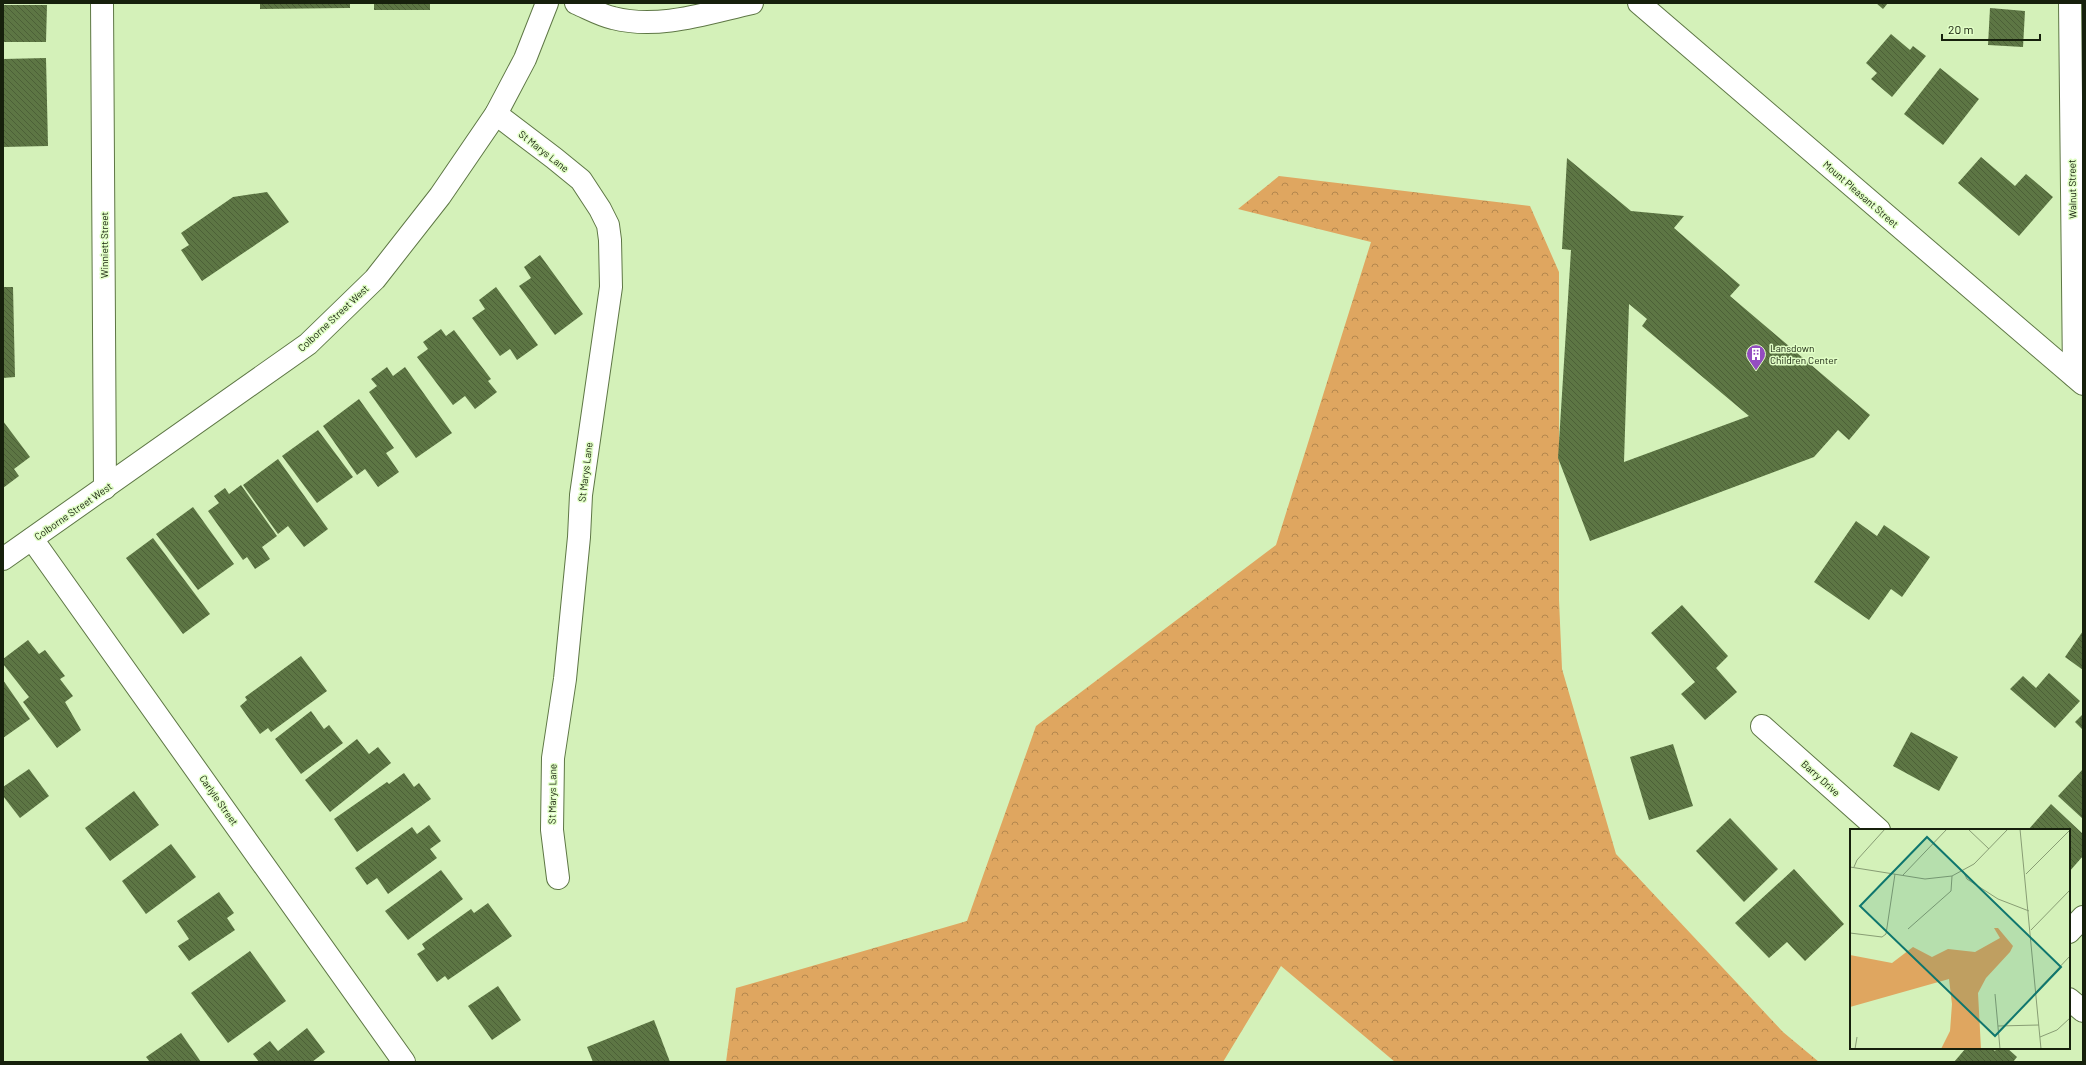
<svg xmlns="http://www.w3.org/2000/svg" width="2086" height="1065" viewBox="0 0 2086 1065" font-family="Barlow,sans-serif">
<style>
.forest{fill:url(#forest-crowns)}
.building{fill:url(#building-back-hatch);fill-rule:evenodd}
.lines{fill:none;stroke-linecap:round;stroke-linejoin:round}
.street-casing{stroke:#5e7745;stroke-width:24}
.secondary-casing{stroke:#5e7745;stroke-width:24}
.street{stroke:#fff;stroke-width:22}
.secondary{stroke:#fff;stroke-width:22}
.labels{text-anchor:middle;stroke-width:3;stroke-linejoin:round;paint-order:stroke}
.street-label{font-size:10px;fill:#16200c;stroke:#e1fec6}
.poi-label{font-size:10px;fill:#16200c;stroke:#e1fec6;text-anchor:start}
.inset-road{fill:none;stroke:#889d74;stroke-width:1}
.view{fill:#0f766e;fill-opacity:0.15;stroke:#0f766e;stroke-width:2}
.inset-edge{fill:none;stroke:#16200c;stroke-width:2}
</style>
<defs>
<pattern id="forest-crowns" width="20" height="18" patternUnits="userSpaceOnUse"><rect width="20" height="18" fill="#dfa660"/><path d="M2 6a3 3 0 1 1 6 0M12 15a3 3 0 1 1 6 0" fill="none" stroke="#b4874e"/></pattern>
<pattern id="building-back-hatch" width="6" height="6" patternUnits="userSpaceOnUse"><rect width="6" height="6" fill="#5d7644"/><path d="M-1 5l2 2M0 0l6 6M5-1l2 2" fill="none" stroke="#4c6037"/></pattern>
</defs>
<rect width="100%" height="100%" fill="#d4f1b9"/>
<path class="forest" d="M1279,176L1530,206L1559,272V600L1562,669L1616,854L1783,1032L1819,1062H1395L1281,966L1223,1062H726L736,988L967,921L1036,726L1276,545L1371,242L1238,209Z"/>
<g class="building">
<path d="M260,3H350V8L260,9Z"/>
<rect x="374" y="3" width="56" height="7"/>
<path d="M1876,3H1888L1883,9Z"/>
<path d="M3,5H47L46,42H3Z"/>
<path d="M1990,8L2025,11L2023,47L1988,45Z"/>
<path d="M1891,34L1910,50L1913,46L1926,56L1892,97L1871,79L1877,73L1866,63Z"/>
<path d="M46,58L48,146L3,147V59Z"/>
<path d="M1940,68L1979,99L1943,145L1904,114Z"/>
<path d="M1981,157L2015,186L2026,174L2053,197L2019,236L1958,183Z"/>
<path d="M1567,158L1631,211L1684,216L1674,228L1740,285L1730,296L1870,415L1849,440L1838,430L1814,457L1590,541L1558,458L1571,250L1562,249ZM1629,304L1647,319L1642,326L1749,416L1624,462Z"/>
<path d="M267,192L289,222L202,281L181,250L189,245L181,233L233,197Z"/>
<path d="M540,255L583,314L555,335L519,286L531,278L524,267Z"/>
<path d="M3,287H13L15,377L3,378Z"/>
<path d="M496,287L538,345L517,360L510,349L500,356L472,318L485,309L479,300Z"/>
<path d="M441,329L446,336L454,330L491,379L488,381L497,392L475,409L465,396L453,405L417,357L428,349L423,342Z"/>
<path d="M387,367L393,376L405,367L452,433L416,458L369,392L377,386L371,379Z"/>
<path d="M359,399L394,448L386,453L399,472L378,487L365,469L357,475L323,426Z"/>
<path d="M3,421L30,457L14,469L19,476L3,488Z"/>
<path d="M318,430L353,477L317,503L282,456Z"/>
<path d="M278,459L328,529L304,547L288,526L278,534L243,485Z"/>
<path d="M241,485L277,536L262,547L270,559L255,569L247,557L243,560L208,511L219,503L214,496L225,488L229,494Z"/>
<path d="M193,507L234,564L198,590L156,534Z"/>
<path d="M1856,521L1877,536L1884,525L1930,557L1902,597L1891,589L1869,620L1814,582Z"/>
<path d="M153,538L210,614L183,634L126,558Z"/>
<path d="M1682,605L1728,656L1716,668L1737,692L1705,720L1681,694L1695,682L1651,633Z"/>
<path d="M2083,631V670L2065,657Z"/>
<path d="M28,640L39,654L45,650L65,676L60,679L73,696L65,702L81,730L57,748L23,702L29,697L3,664V659Z"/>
<path d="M301,656L327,691L271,732L268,728L260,734L240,706L247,700L245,697Z"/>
<path d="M2049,673L2080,701L2055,728L2010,689L2023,676L2036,688Z"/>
<path d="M3,680L30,719L3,738Z"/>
<path d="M311,711L324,729L329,725L343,743L301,774L275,739Z"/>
<path d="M2083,714V730L2075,722Z"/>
<path d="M1911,732L1958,757L1939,791L1893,766Z"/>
<path d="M357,739L369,754L378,747L391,763L330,812L305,780Z"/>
<path d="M1673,744L1693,806L1649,820L1630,757Z"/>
<path d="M29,769L49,796L20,818L3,796V787Z"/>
<path d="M2083,769V819L2058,796Z"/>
<path d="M404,773L414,787L419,783L431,799L357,852L334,819L387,782L389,784Z"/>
<path d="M134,791L159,825L110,861L85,828Z"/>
<path d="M2051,804L2083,834V856L2069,872V830H2028Z"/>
<path d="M1730,818L1778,869L1744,902L1696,851Z"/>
<path d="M429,825L441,841L430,849L437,858L388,894L377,878L367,885L355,868L412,827L417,834Z"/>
<path d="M171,844L196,877L146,914L122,881Z"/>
<path d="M1794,869L1844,924L1805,961L1787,942L1769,958L1735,923Z"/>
<path d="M441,870L463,899L408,940L385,911Z"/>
<path d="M219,892L234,913L227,918L235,930L189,961L178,946L189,939L177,921Z"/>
<path d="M488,903L512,936L448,980L445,976L437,982L417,954L425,949L422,944L471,909L474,913Z"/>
<path d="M250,951L286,1001L228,1043L191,993Z"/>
<path d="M498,986L521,1020L492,1040L468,1006Z"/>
<path d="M654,1020L670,1062H593L587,1047Z"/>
<path d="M307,1028L325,1052L312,1062H259L253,1054L270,1041L278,1051Z"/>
<path d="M181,1033L201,1062H150L146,1057Z"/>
<path d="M1966,1048H1992L1995,1051L1997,1048H2007L2017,1057L2013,1062H1954Z"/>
</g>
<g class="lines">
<defs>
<g id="street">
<path d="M102,3L105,488"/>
<path d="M576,3C588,8 600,15 613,18C659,30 707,13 752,3"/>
<path d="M2070,3L2074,376"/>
<path d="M496,114L554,158L581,180L600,209L608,225L610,240L611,287L581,495L579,537L565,679L553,758L552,830L558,878"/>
<path d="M32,539L404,1062"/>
<path d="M1762,726L1879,830"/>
<path d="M2069,932L2083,917"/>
<path d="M2069,999L2083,1011"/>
</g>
<g id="secondary">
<path d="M1639,3L2083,384"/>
<path d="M3,559L308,344L375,279L440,196L496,114L525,59L547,3"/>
</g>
</defs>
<use href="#street" class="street-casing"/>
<use href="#secondary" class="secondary-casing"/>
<use href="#street" class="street"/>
<use href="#secondary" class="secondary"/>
</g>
<defs>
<symbol id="building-pin" viewBox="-11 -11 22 30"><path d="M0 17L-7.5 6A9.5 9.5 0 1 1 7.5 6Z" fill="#944dc1" stroke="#e1fec6"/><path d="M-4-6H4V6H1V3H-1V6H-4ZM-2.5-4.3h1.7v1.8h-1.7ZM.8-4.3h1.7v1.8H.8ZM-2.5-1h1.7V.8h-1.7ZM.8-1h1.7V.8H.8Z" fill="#fff"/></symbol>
</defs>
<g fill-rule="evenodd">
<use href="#building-pin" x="1745" y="343" width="22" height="30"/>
</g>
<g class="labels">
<g class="street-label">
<text transform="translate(544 151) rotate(38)" y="4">St Marys Lane</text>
<text transform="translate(2072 189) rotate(-91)" y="4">Walnut Street</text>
<text transform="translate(1861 194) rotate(41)" y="4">Mount Pleasant Street</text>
<text transform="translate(104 245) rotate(-90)" y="4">Winniett Street</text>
<text transform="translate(333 318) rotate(-43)" y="4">Colborne Street West</text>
<text transform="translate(585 472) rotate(-83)" y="4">St Marys Lane</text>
<text transform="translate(73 511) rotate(-35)" y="4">Colborne Street West</text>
<text transform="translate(1821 778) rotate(42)" y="4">Barry Drive</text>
<text transform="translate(552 794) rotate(-89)" y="4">St Marys Lane</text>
<text transform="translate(219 800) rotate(55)" y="4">Carlyle Street</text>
</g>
<g class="poi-label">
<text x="1770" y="352">Lansdown<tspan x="1770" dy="12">Children Center</tspan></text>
</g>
</g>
<g transform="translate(1850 829)">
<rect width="220" height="220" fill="#d4f1b9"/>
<path d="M144,99H148L163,117L160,123L136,149L128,164L131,220H91L100,202L102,175L99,150L0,178V126L42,134L63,118L82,128L98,120L125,123L150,109Z" fill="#dfa660"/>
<path class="inset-road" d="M118,0L139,20M170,0L191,220M0,38L75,50L102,47L124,35L158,0M4,38L7,31L35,0M113,42L117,50L148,70L179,82M176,45L220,1M53,46L97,0M58,100L101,62L102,47M181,101L220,61M0,104L32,108L36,105L45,45M187,162L220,127M145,165L150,220M148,197L189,196M190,208L207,201L220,189M5,220L7,208"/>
<path class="view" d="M77,8L211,138L145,207L10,77Z"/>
<rect width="220" height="220" class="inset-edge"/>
</g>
<rect width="2086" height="1065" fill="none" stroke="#16200c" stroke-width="8"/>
<path d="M1942 34v6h98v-6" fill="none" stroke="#16200c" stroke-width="2"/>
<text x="1948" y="34" font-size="12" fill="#16200c" stroke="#e1fec6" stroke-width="3" paint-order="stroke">20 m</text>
</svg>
